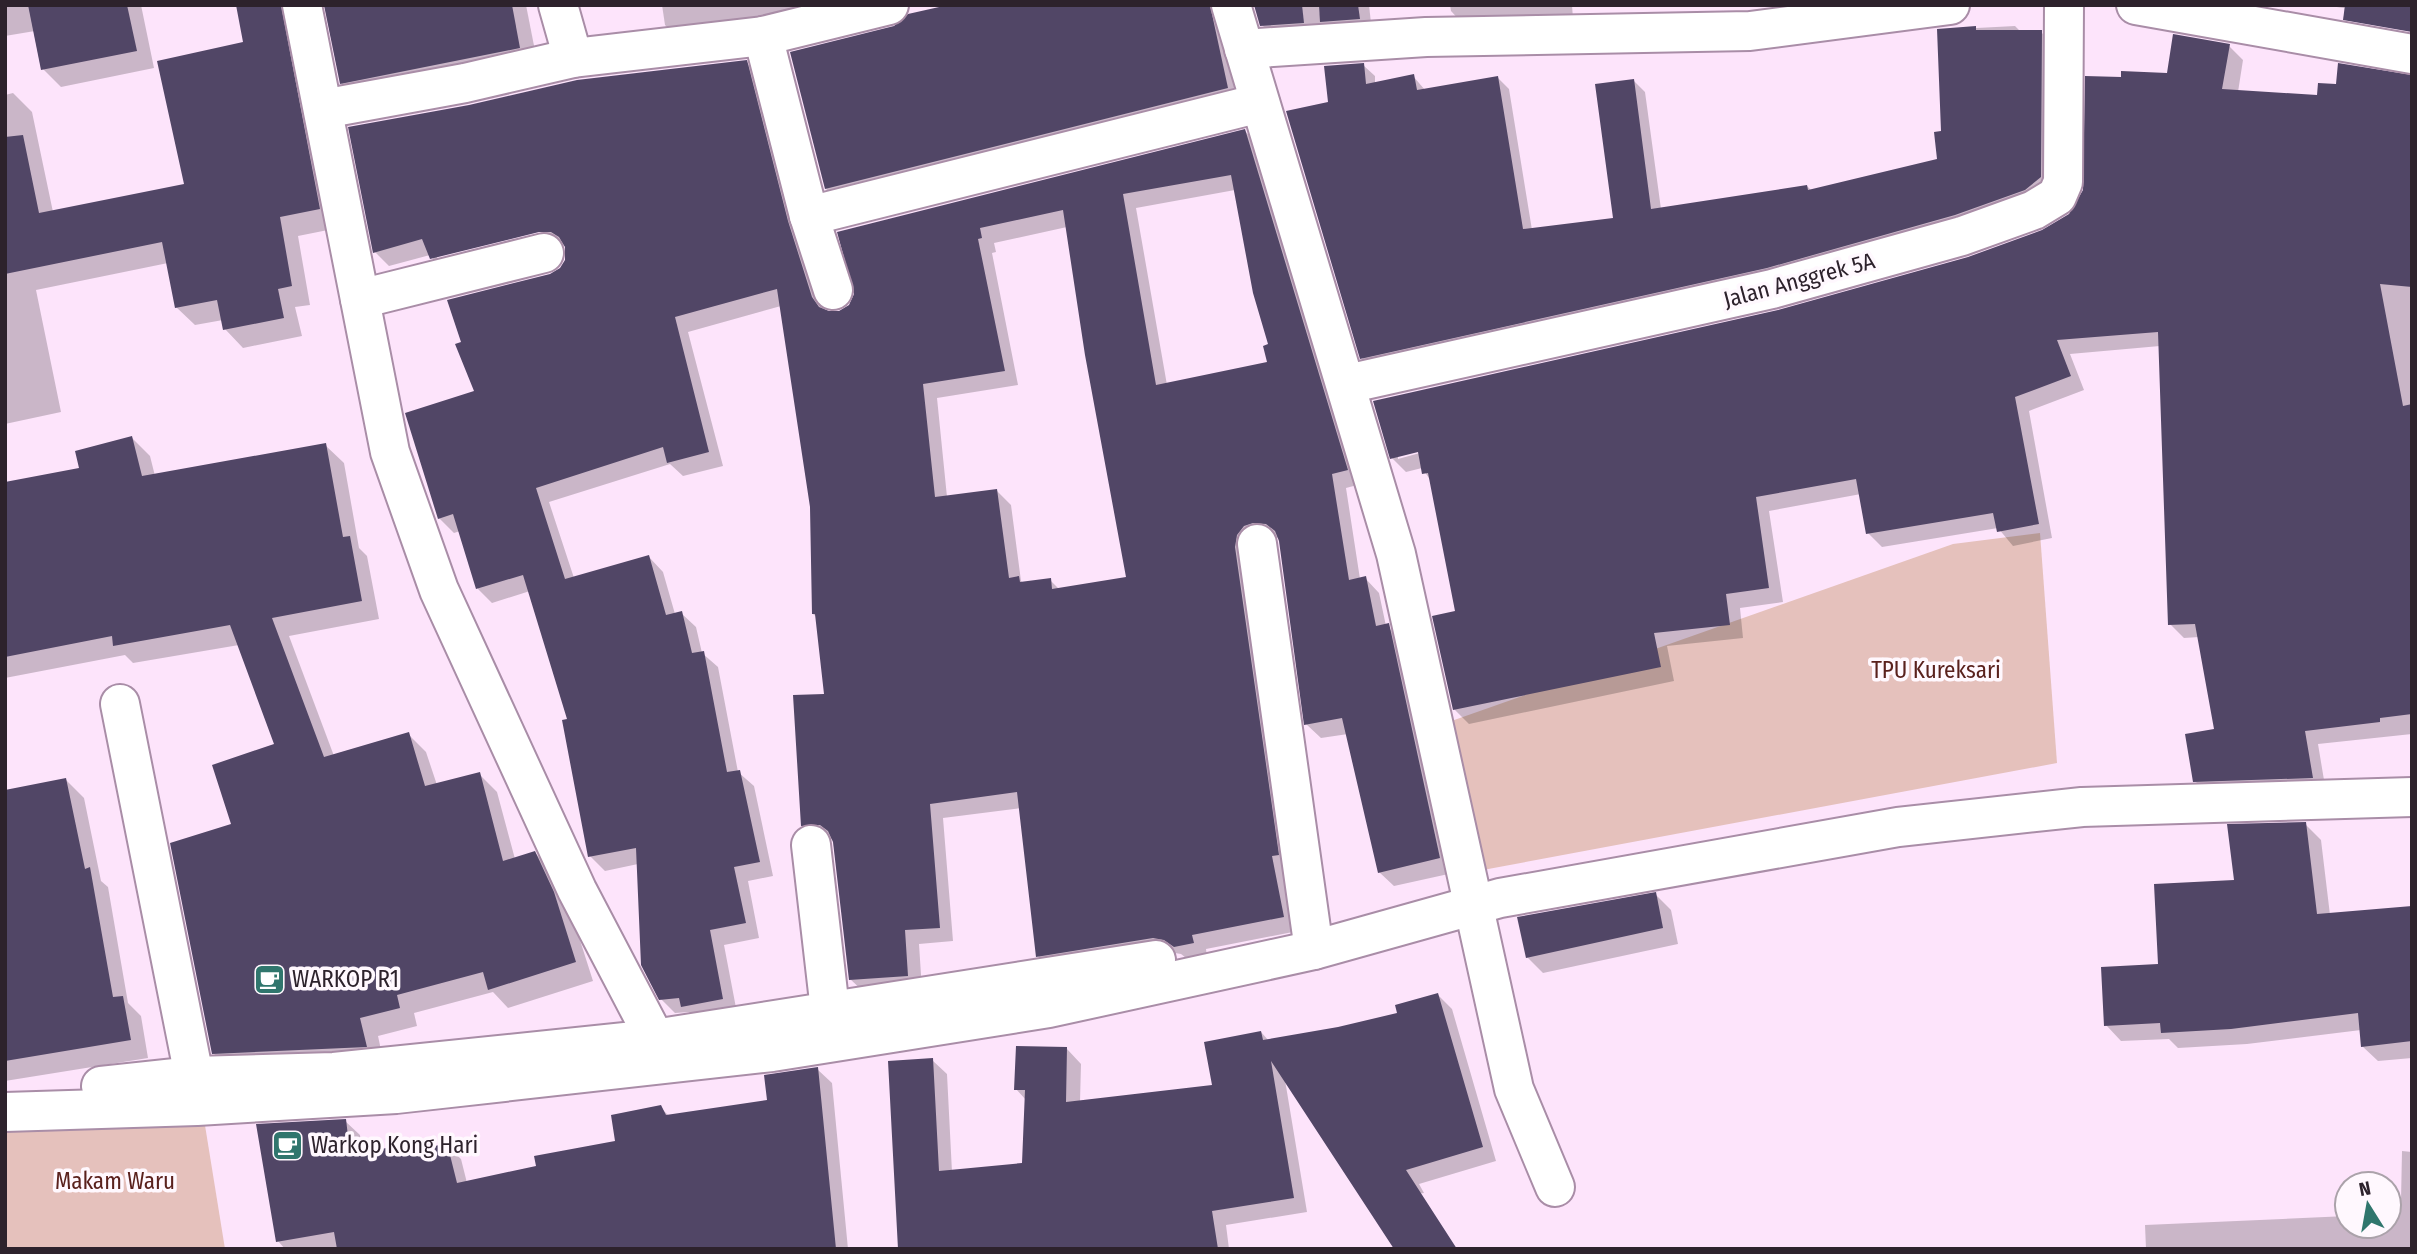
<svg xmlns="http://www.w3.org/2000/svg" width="2417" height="1254" viewBox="0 0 2417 1254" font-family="'Fira Sans Condensed',sans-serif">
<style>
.green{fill:#e5c1bc}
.shadow{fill:#0003;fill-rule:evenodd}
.building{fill:#514666;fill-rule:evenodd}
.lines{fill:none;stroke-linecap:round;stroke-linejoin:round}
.minor-casing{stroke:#a98da7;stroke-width:42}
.minor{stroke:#fff;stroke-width:38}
.labels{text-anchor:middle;stroke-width:7;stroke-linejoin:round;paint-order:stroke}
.street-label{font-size:23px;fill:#2d222c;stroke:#fff8fe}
.park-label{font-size:23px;fill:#5a211d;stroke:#fff8fe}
.poi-label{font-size:23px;fill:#2d222c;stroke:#fff8fe;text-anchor:start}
</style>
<rect width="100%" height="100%" fill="#fde4fb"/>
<g class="green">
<path d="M2040,533L2057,763L1456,875L1423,731L1953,544Z"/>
<path d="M203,1113L225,1249H5V1114Z"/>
</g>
<g class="shadow">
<path d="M5,5H141L154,68L61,87L43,69L35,31L5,36Z"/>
<path d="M238,5H310L338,228L298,236L310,305L295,307L302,336L243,348L225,329L223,320L195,325L176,307L168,263L36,290L61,412L5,424V95L13,93L32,112L53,212L186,185L245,43Z"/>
<path d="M324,5H526L538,66L360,102L341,83Z"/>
<path d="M662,5H796L800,27L684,43L665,25Z"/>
<path d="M940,5H1226L1240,101L839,201L826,189L895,28L941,9Z"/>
<path d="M1254,5H1369L1372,32L1275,38L1262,25Z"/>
<path d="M1450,5H1572L1573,19L1463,24L1451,11Z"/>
<path d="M2323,5H2412L2357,10Z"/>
<path d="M2015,26L2021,32H2041L2053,44L2052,189L1967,226L1373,369L1362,358L1330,103L1363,65L1375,76V84L1413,76L1425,90L1498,78L1509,89L1532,230L1615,219L1633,80L1645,92L1661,209L1807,186L1812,191L1939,161L1943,133L1938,30Z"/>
<path d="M2175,36L2229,46L2243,60L2238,92L2319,97V85L2400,87L2412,97V734L2318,744L2326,792L2209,795L2195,781L2187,735L2216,730L2199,637L2184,638L2170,624L2160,346L2070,354L2084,390L2029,411L2052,538L2013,546L1998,528L1882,547L1868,533L1861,494L1769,511L1783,602L1740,608L1743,638L1667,646L1674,681L1469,724L1455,710L1434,617L1457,613L1431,481L1422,468L1406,472L1392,458L1375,402L1778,312L1968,259L2042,232L2070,215L2085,191L2087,77L2122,79L2123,72L2168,75ZM1426,448L1427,451L1398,459V455Z"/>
<path d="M746,62L760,76L802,237L826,312L840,313L850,306L856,294L839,233L1245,131L1259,146L1361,484L1346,488L1360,579L1365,578L1379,593L1386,626L1403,640L1453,873L1394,886L1379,872L1348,734L1321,738L1306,724L1279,538L1269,536L1298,931L1206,949L1207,957L1190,961L1181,954L1168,952L1052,970L1038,956L1021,808L943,818L953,941L919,944L922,990L865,993L850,979L833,839L818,840L803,825L826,695L818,618L813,614L812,507L781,306L688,332L723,466L683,476L670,464L549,502L574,578L649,557L663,572L675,614L681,613L696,627L702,653L718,667L738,772L754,786L773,876L748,881L759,938L724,945L737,1013L697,1020L689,1012L675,1013L660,998L638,864L605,871L590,856L569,720L530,591L492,603L478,589L460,531L454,533L439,518L476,392L463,343L561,269L567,260V246L555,245L446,273L430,255L389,266L375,252ZM1235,190L1270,346L1269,364L1167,385L1136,208ZM1067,227L1128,578L1059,589L1050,580L1024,584L1021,581L1011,505L997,491L947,497L937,398L1018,385L992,253L996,252L994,243ZM547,228L548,231L437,259V255Z"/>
<path d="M132,438L150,456L155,476L325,445L344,463L359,548L367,556L379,619L289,636L334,756L408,734L426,752L437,785L479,774L497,792L515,859L535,853L553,871L571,912L593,981L508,1008L493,992L414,1013L417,1026L378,1036L384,1064L232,1071L213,1053L233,825L277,746L239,645L133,663L125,655L5,678V484L81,469Z"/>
<path d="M66,780L84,798L101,881L108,887L128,1003L141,1016L148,1058L5,1081V792Z"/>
<path d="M2305,824L2321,840L2330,915L2412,908V1058L2378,1061L2362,1046L2361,1030L2247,1044L2178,1048L2169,1039L2121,1041L2106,1025L2236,882Z"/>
<path d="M1655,894L1671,910L1678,944L1543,973L1527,957Z"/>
<path d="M1438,995L1452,1009L1496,1161L1419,1184L1424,1193L1370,1201L1285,1080L1307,1212L1226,1225L1229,1249H899L932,1060L947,1074L952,1172L1024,1165L1026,1100L1016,1089L1067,1049L1081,1064L1080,1102L1215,1086L1261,1032L1269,1041L1339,1029L1399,1014Z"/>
<path d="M817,1069L832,1083L848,1249H285L278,1241L345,1121L360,1135L362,1154L405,1147L412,1154L446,1145L461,1159L467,1183L538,1168L617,1143L660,1107L669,1116L769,1101Z"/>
<path d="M2402,1151L2412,1152V1249H2146L2145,1225L2347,1216V1226H2389V1201L2401,1200Z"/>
</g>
<g class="building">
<path d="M28,5H127L137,51L41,70Z"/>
<path d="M236,5H281L320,209L280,217L292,286L278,289L284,318L223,330L217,300L175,308L162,242L5,274V137L23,135L39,213L184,184L157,61L243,42Z"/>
<path d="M324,5H512L520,48L340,84Z"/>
<path d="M948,5H1210L1228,88L825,189L790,52L894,26L908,14Z"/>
<path d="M1254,5H1302L1304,23L1260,26Z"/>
<path d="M1319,5H1358L1360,19L1320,22Z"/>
<path d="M2345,5H2412V32L2343,20Z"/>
<path d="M1976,26V30H2042L2041,177L2025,190L1955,215L1767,268L1360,359L1286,111L1328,102L1324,66L1364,63L1366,84L1414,74L1417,90L1498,76L1523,229L1613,218L1595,84L1634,79L1651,209L1807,185L1808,190L1937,159L1934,132L1941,131L1937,29Z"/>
<path d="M2173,34L2230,44L2222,89L2317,95L2318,83L2336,84L2338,63L2412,75V287L2380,284L2403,406L2412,404V714L2380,718V722L2305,731L2313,778L2193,782L2185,734L2214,729L2195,624L2168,625L2158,332L2057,340L2071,376L2015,397L2039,524L1997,532L1993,513L1866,534L1856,479L1756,497L1769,588L1726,594L1730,625L1654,633L1661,667L1453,710L1432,616L1455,611L1428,473L1422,474L1418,452L1390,459L1373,401L1778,310L1968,257L2042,230L2069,214L2083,190L2085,76L2121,77V71L2167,73Z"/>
<path d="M747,60L788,221L812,297L819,307L829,311H839L849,305L854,294L837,232L1245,129L1348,470L1332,474L1349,580L1366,576L1376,626L1389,623L1440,858L1378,873L1342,718L1304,725L1279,541L1275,531L1266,524L1253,523L1244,526L1237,535L1235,547L1279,855L1272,856L1284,917L1192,935L1194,943L1174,947L1164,940L1153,938L1036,957L1017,792L930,804L940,928L905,930L908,976L849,980L833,842L828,831L820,825L801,826L793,695L824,694L815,614H812L810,507L777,289L675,317L709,452L667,463L663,447L536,488L565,579L649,555L666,615L682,611L692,653L704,651L727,772L740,770L760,862L734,867L746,923L710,930L723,999L681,1007L679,998L659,1000L641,965L636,848L588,857L562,720L567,719L523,575L476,589L453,514L438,519L405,413L474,391L455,344L461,342L447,300L550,274L560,268L565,260V247L559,237L551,232H539L430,259L422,239L373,253L348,127L469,105L577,80ZM1231,175L1253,293L1268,344L1263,346L1267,362L1156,385L1123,194ZM1063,210L1085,355L1126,577L1052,589L1051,578L1020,582L1019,576L1009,578L997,489L935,497L923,384L1005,371L978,239L982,238L980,228Z"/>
<path d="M132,436L142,476L326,443L343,537L350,536L362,601L272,618L324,757L409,732L425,786L480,772L503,861L535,851L554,892L576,962L488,990L483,972L397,995L400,1008L360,1018L367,1047L212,1054L170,843L231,824L212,765L274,744L230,625L113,646L112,636L5,657V482L79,468L75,451Z"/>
<path d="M66,778L85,869L90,867L113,997L123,996L131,1040L5,1061V790Z"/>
<path d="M2306,822L2317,914L2412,906V1041L2361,1047L2358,1013L2231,1029L2161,1033L2160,1023L2104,1026L2101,967L2158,964L2154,884L2234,880L2227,824Z"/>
<path d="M1656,892L1663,928L1526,958L1517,917Z"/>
<path d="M1438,993L1483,1147L1406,1170L1457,1249H1394L1271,1061L1294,1198L1212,1211L1218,1249H898L888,1061L933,1058L939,1171L1022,1163L1025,1090H1014L1016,1046L1067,1047L1066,1102L1212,1085L1204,1042L1261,1031L1263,1040L1338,1027L1397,1013L1395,1005Z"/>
<path d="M818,1067L836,1249H337L334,1232L276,1242L256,1124L346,1119L350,1154L405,1145L407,1153L447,1143L457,1183L536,1166L534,1156L615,1141L611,1115L661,1105L666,1115L767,1100L764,1075Z"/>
</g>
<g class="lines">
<defs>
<g id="minor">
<path d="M302,5L390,452L439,590L577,890L665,1058"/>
<path d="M558,5L573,58"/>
<path d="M1231,5L1396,554L1514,1089L1555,1187"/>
<path d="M2136,5L2412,54"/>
<path d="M763,36L809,216L833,290"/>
<path d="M1244,49L1426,37L1750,31L1950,5"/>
<path d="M323,109L465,83L573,58L763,36L889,5"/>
<path d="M809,216L1260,103"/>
<path d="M360,299L544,253"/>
<path d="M1347,384L1772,289L1962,236L2034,210L2057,196L2063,182L2064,5"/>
<path d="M1257,544L1314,950"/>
<path d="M120,704L194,1076L196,1100"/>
<path d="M811,845L833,1036"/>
<path d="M101,1086L194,1076L334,1072L654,1039L1156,960"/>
<path d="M5,1112L197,1106L396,1094L772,1052L1049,1008L1314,950L1500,898L1898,827L2082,807L2412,797"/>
</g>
</defs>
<use href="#minor" class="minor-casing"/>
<use href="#minor" class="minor"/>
</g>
<defs>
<symbol id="cafe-square" viewBox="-11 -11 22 22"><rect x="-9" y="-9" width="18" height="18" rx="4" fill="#30766d" stroke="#fff8fe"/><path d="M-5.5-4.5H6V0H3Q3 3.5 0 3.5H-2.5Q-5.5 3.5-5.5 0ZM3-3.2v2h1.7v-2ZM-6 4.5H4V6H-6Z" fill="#fff"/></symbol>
</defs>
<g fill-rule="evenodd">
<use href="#cafe-square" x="252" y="962" width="35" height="35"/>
<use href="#cafe-square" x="270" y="1128" width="35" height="35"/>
</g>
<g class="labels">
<g class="street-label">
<text transform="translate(1799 280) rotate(-15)" y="8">Jalan Anggrek 5A</text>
</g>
<g class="park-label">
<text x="1936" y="678">TPU Kureksari</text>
<text x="115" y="1189">Makam Waru</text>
</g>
<g class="poi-label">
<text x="292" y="987">WARKOP R1</text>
<text x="311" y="1153">Warkop Kong Hari</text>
</g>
</g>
<rect width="2417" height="1254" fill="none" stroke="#2d222c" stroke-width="14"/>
<g transform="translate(2368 1205) rotate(349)"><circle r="33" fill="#fff8fe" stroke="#aba2aa" stroke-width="2"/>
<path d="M0-5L12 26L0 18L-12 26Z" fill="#30766d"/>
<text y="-10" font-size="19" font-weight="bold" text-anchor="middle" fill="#2d222c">N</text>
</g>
</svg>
